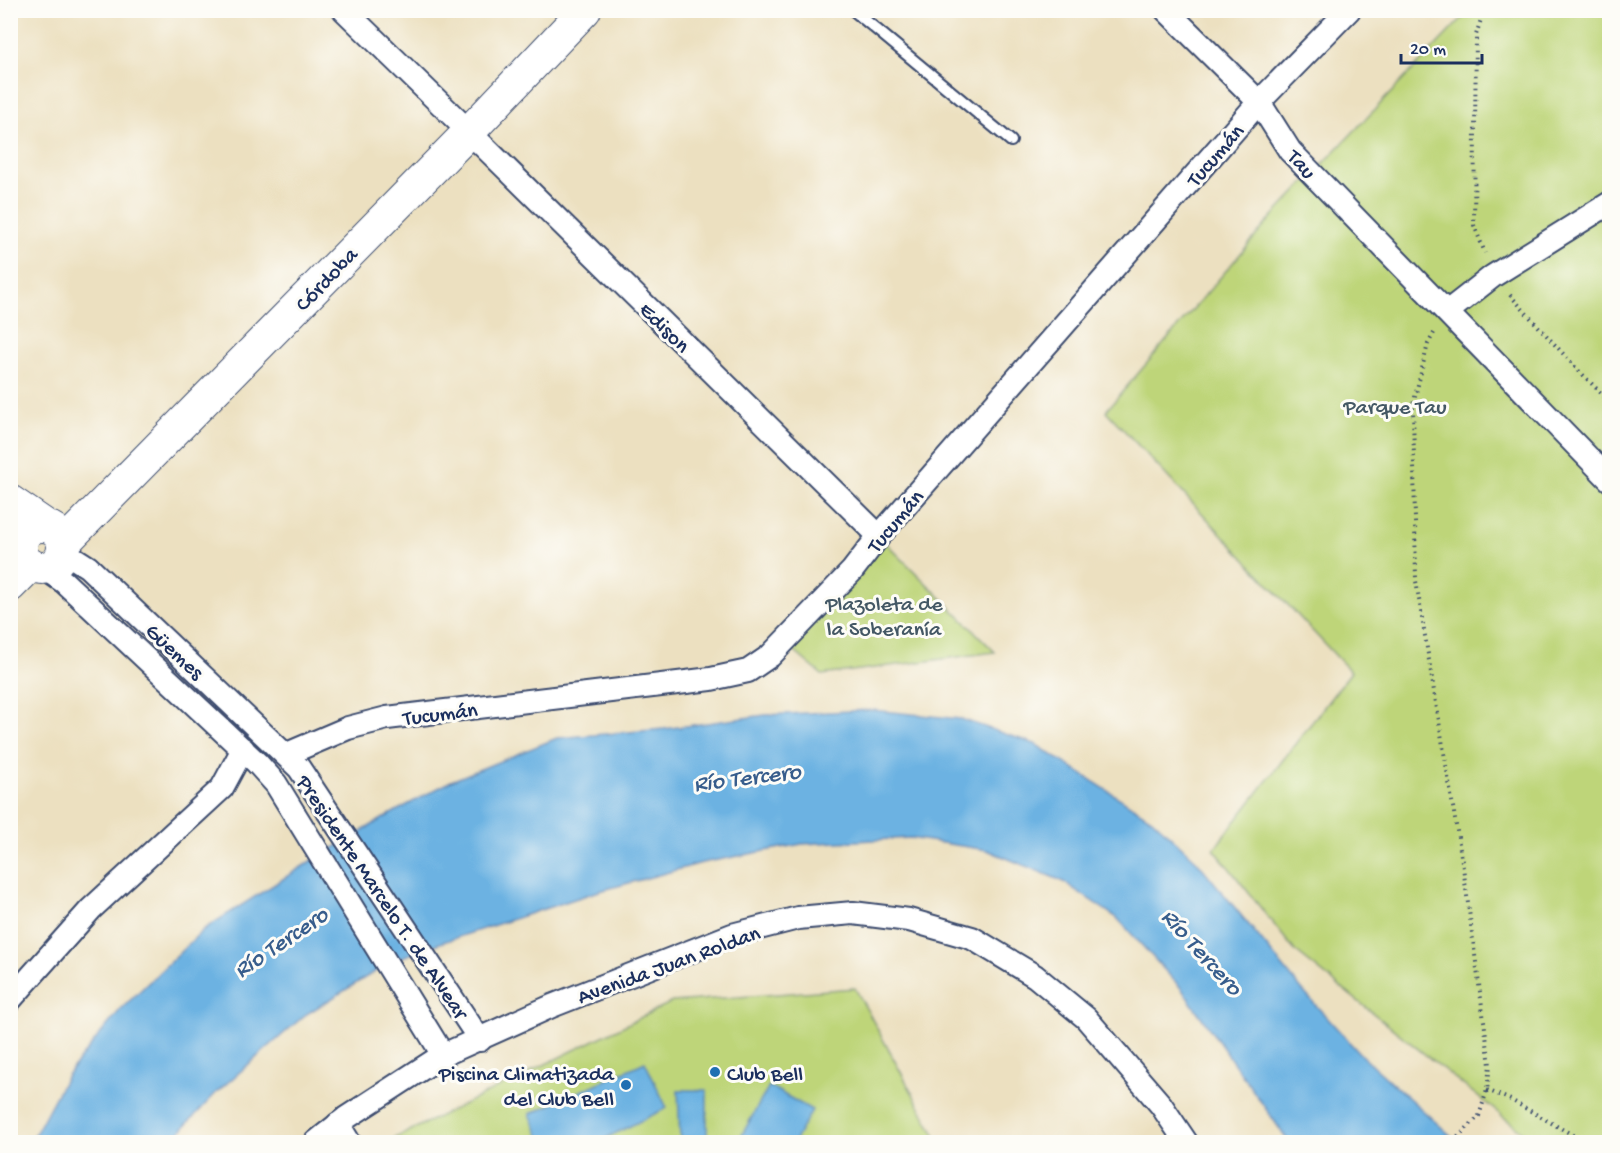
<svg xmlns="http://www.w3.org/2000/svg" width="1620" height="1153" viewBox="0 0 1620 1153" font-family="'Gochi Hand',sans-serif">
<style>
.green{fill:#bed579;stroke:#6c826c;stroke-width:1.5}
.water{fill:#6cb2e2;stroke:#4470a0;stroke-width:1.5}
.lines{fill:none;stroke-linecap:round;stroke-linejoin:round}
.lane-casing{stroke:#3a4a6d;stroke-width:14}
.street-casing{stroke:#3a4a6d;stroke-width:26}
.secondary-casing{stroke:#3a4a6d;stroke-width:34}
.path{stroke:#3a4a6d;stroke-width:4;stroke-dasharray:1.5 4.5;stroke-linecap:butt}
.lane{stroke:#fff;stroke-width:10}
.street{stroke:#fff;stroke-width:22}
.secondary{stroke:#fff;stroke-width:32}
.poi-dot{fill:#1f6fb2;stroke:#fdfcf7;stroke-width:2}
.labels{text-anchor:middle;stroke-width:6;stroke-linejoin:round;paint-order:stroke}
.street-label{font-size:22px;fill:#1b2f5e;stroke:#fdfcf7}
.park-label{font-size:22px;fill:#445865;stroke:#fdfcf7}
.poi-label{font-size:22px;fill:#1b2f5e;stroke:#fdfcf7;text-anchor:end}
.water-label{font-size:24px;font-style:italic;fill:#375d8c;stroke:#fdfcf7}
</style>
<rect width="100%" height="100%" fill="#fdfcf7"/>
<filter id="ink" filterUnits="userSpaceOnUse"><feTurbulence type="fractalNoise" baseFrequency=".0167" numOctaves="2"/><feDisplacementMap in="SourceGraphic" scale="12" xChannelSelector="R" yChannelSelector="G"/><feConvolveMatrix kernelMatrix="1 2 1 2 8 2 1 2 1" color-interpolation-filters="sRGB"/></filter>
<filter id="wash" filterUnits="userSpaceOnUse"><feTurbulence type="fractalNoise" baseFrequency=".008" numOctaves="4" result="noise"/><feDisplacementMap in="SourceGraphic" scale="24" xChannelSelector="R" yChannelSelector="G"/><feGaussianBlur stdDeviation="1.35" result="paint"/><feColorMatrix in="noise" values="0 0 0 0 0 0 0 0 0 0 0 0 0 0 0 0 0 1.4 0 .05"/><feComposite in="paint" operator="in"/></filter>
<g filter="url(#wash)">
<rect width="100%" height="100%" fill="#ece0c0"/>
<g class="green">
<path d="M1469,11H1609V1142H1535L1295,951L1214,849L1351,672L1106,411L1272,217Z"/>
<path d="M879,536L995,652L822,675L788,646Z"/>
<path d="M855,988L939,1142H387L672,1002Z"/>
</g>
<g class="water">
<path d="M872,710L961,719L1035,744L1152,819L1196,860L1302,990L1362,1056L1458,1142H1289L1181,988L1117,918L1062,881L987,850L910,838L802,844L702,863L596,892L434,945L392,961L305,1015L217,1092L170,1142H31L67,1075L120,1010L204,929L308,863L389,815L451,781L557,738L664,729L765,715Z"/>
<path d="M645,1062L667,1108L598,1142H542L530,1114Z"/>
<path d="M769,1086L812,1110L794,1142H738Z"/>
<path d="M678,1090H707V1138L680,1140Z"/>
</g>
</g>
<g filter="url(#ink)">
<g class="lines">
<defs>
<path id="lane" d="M853,10L1011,141"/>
<g id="street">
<path d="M344,10L454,117L879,536"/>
<path d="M1166,10L1259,102L1290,151L1610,480"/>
<path d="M1447,312L1493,276L1610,203"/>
<path d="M63,551L88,567L299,768L480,1040"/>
<path d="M44,568L64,582L257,763L276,784L443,1055"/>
<path d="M287,754L348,728L387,718L711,679L748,671L770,656L852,571L879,536L1259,102L1349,10"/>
<path d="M10,1000L91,909L222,788L243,749"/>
<path d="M338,1124L349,1142"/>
<path d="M316,1142L346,1118L443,1055L552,1006L732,935L798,918L853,913L909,920L972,938L1035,976L1086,1018L1161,1105L1186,1142"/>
</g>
<g id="secondary">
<path d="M10,501L45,525"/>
<circle cx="42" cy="547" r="21"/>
<path d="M63,544L469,132L585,10"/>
<path d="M10,586L31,565"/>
</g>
</defs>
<use href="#lane" class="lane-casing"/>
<use href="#street" class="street-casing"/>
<use href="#secondary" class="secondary-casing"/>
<g class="path">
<path d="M1484,10L1476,35L1474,225L1485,253"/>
<path d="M1510,295L1577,369L1610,402"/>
<path d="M1434,333L1428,344L1413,405L1416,581L1464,874L1490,1065L1487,1090L1479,1116L1453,1142"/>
<path d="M1487,1090L1511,1100L1585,1142"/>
</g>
<use href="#lane" class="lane"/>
<use href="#street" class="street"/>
<use href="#secondary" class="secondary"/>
</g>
</g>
<g class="poi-dot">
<circle cx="715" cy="1072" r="6"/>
<circle cx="626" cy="1085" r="6"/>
</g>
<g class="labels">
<g class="street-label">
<text transform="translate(1214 154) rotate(-49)" y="8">Tucumán</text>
<text transform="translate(1303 163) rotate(48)" y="8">Tau</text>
<text transform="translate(325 278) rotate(-46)" y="8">Córdoba</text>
<text transform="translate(666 326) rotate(45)" y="8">Edison</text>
<text transform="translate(894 520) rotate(-50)" y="8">Tucumán</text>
<text transform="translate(176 650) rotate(43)" y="8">Güemes</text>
<text transform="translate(440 712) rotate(-7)" y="8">Tucumán</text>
<text transform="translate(384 896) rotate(56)" y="8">Presidente Marcelo T. de Alvear</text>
<text transform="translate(668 963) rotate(-20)" y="8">Avenida Juan Roldan</text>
</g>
<g class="park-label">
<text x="1395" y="413">Parque Tau</text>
<text x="884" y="610">Plazoleta de<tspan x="884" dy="25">la Soberanía</tspan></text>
</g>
<g class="poi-label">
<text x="614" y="1080">Piscina Climatizada<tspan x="614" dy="25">del Club Bell</tspan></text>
<text x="727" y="1080" text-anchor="start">Club Bell</text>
</g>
<g class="water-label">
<text transform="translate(747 776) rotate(-7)" y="8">Río Tercero</text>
<text transform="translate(280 941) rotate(-34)" y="8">Río Tercero</text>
<text transform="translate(1203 951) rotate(48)" y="8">Río Tercero</text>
</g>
</g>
<rect width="1620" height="1153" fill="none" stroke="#fdfcf7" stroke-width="36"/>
<path d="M1401 54v9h81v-9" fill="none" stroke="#1b2f5e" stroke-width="3"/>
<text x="1410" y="54" font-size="18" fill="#1b2f5e" stroke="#fdfcf7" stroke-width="4.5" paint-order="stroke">20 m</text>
</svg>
